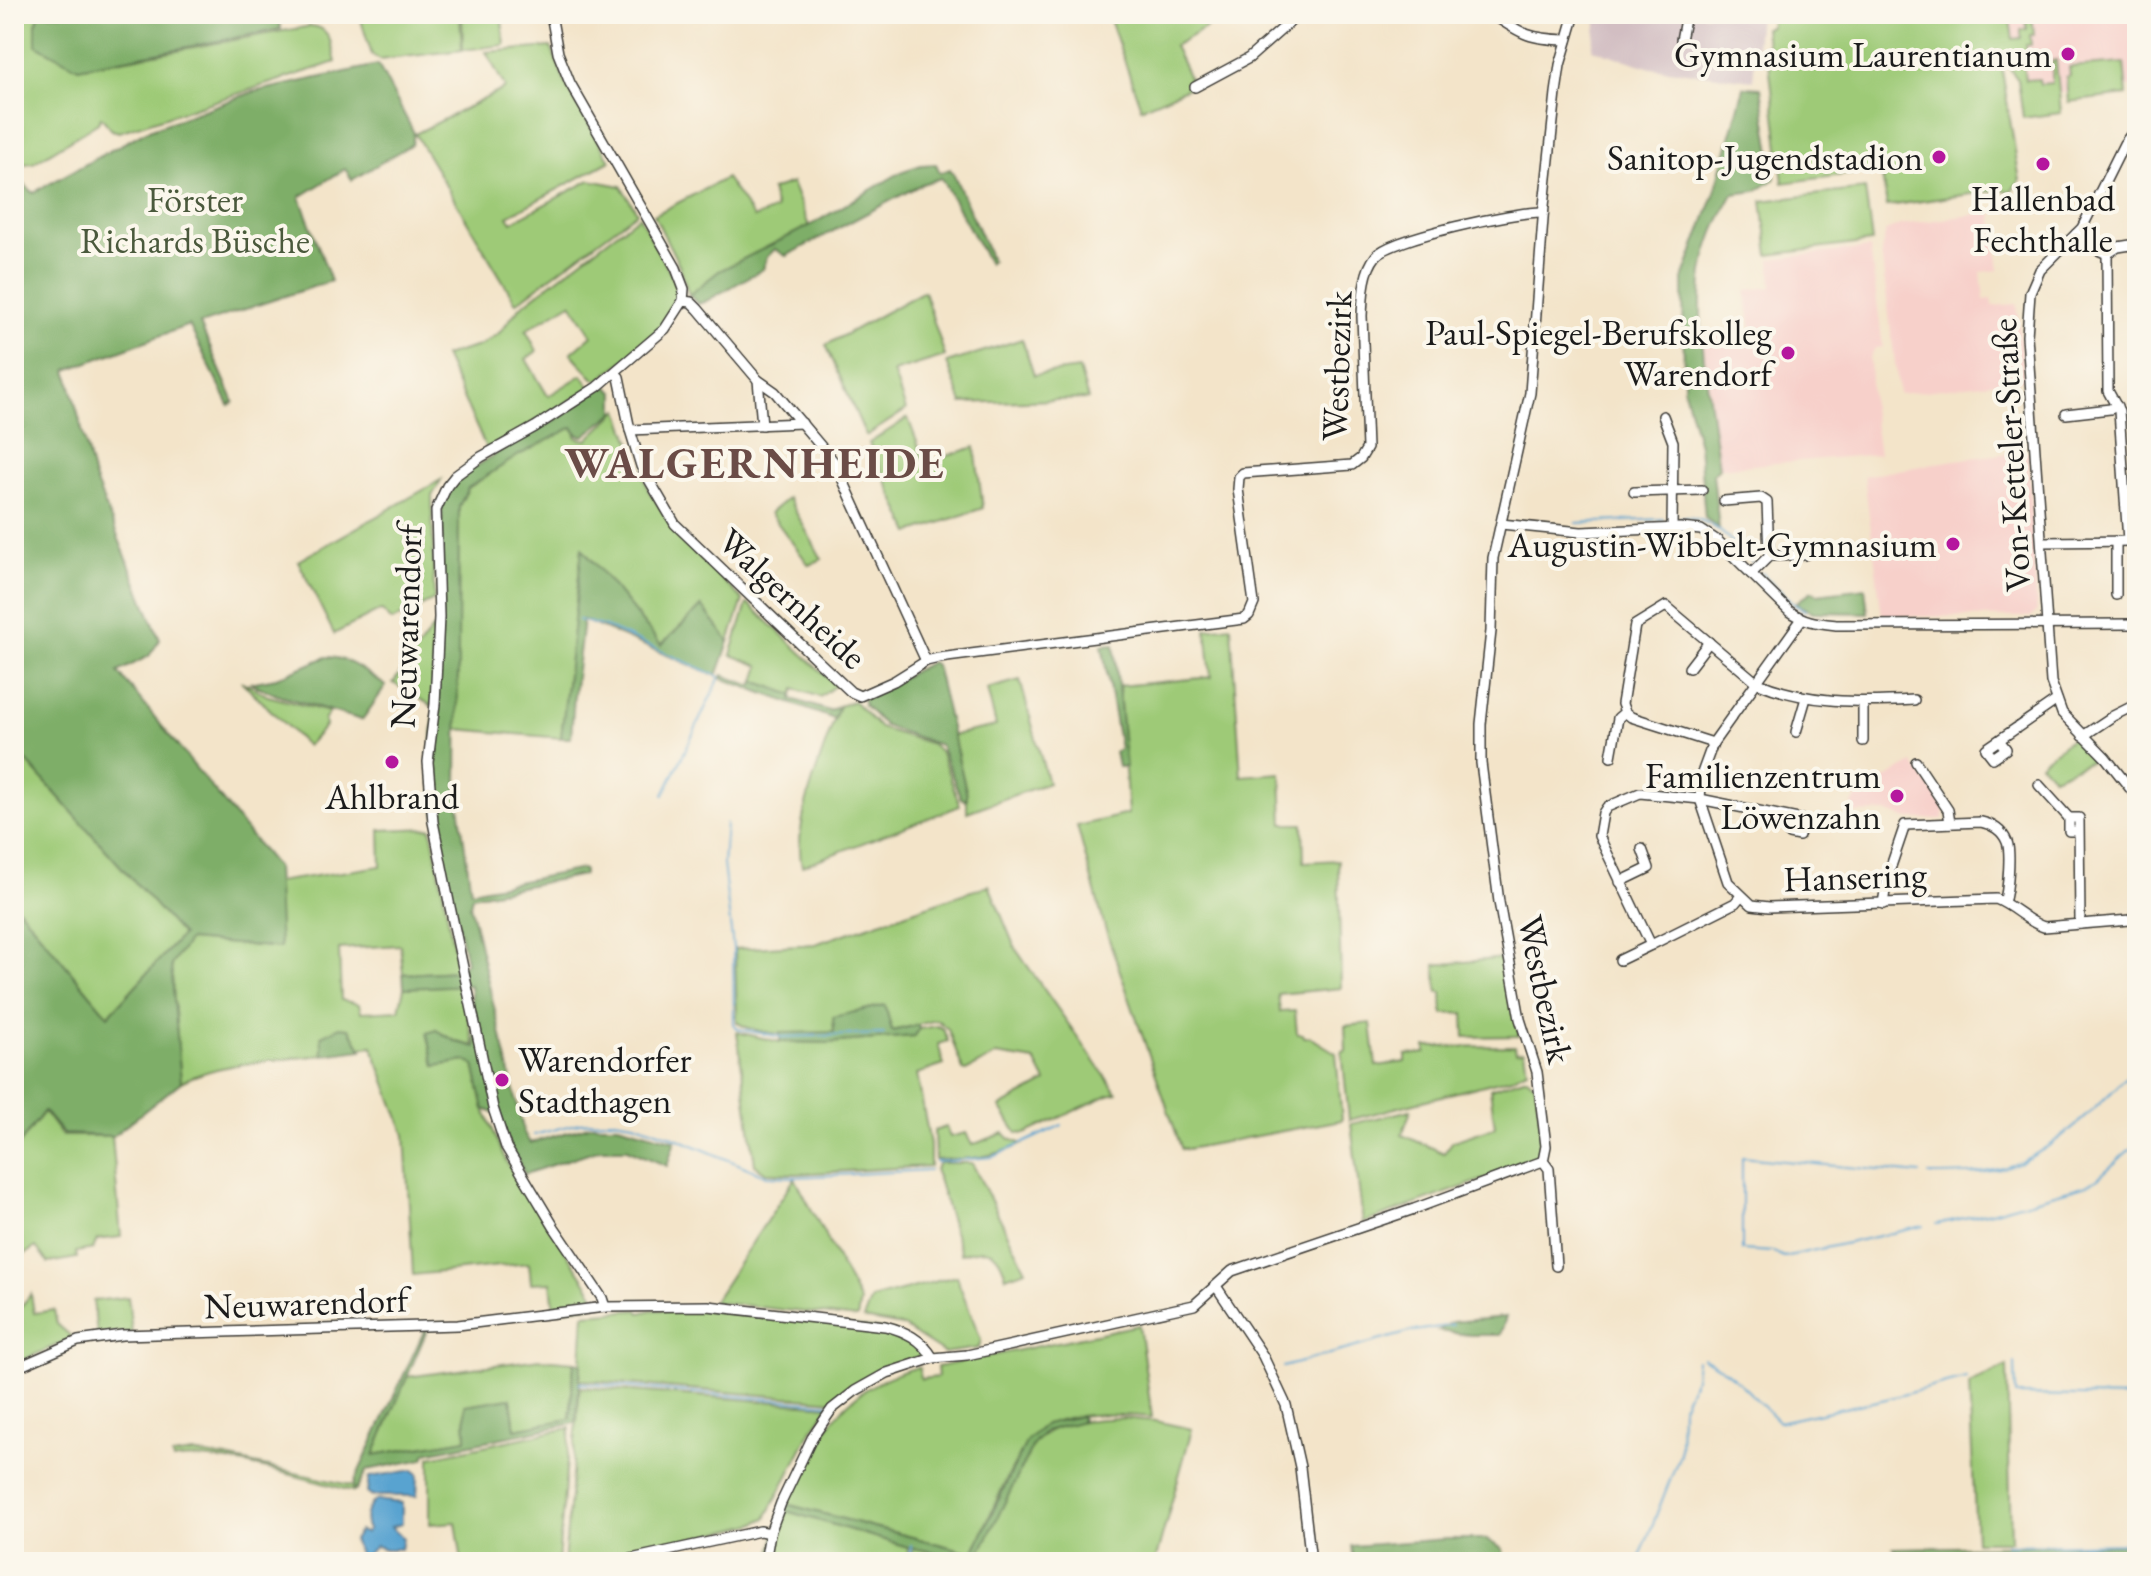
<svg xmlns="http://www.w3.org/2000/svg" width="2151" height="1576" viewBox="0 0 2151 1576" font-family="'EB Garamond',serif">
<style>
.built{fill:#f7d0ca}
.industrial{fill:#d2bec2}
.green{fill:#9eca77;stroke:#5d734a;stroke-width:2}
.forest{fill:#7eae68;stroke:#4d6542;stroke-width:2}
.water{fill:#59a3d0;stroke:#3a6076;stroke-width:2}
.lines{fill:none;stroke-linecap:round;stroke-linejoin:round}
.stream{stroke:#59a3d0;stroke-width:2}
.minor-casing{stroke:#3c3a36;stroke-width:12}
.minor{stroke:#fff;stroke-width:9}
.poi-dot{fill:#b5179e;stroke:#fbf7ec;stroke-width:3}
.labels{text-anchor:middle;stroke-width:8;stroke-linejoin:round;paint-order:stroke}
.poi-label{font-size:36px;fill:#1c1c1c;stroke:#fbf7ec;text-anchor:end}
.park-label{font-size:36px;fill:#4a593c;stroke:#fbf7ec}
.street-label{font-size:36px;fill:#1c1c1c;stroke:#fbf7ec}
.district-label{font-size:44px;font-weight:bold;letter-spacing:2px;fill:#6b4c47;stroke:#fbf7ec}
</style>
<rect width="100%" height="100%" fill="#fbf7ec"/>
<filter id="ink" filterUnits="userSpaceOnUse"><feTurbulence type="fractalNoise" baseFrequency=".0125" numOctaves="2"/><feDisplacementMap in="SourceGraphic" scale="16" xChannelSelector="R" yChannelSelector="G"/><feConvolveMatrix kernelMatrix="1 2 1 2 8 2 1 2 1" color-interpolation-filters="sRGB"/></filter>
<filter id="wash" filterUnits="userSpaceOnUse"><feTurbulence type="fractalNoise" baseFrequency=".006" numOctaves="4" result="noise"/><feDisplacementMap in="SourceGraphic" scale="32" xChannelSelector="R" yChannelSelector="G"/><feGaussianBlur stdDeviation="1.8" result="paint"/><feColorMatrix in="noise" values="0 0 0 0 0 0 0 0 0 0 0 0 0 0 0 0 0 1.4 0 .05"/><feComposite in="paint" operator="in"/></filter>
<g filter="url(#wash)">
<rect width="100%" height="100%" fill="#f3e4c9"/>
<g class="built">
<path d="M2009,14H2137V86L2021,97L2018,80L2001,57L2013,44Z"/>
<path d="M1992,212L1999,270L1981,272L1984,300L1991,299L1993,306L2017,304L2024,379L1899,394L1881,252L1886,231L1900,225Z"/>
<path d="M1870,248L1883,347L1875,348L1870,358L1872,408L1879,454L1719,468L1703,337L1752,331L1746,290L1772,287L1770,259Z"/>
<path d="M2028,451L2037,612L2030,617L1882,616L1864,476L1955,460Z"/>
<path d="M1913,763L1945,809L1944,819H1908L1887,812L1849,813L1853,802L1862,791Z"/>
</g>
<path class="industrial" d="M1598,14H1759L1753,80L1651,68L1592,49Z"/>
<g class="green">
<path d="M14,14H40L36,24L78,68L311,26C331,27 331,45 336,62L119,132L112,130L101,117L98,123L33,163L15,165Z"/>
<path d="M359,14H460L462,50L380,60L372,55Z"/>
<path d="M462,14H544V16L502,21L505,45L463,50Z"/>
<path d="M1108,14H1200L1207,27L1174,46L1193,86L1141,108Z"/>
<path d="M1770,14H2009L2013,39L2021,38V30L2027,29L2026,15H2032L2034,35H2030L2031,45H2026L2027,55L2022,56L2025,80L2039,79L2040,84L2052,83V61L2056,60L2061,113L2023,118L2018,80L1997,51L1990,58L2002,70L2020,181L2011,191L1999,190L1887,206L1881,170L1783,183L1765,28L1771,26Z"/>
<path d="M551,47L566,84L610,161L508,216L512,222L590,180L621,186L637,212L516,303L415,134L504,89L505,87L486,52Z"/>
<path d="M2124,63L2127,95L2068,102L2066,77L2070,76L2069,67Z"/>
<path d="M726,178L754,218L776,209L771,190L792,183L809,226L719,271L689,295L680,267L654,215Z"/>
<path d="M1865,189L1872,242L1769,255L1762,201Z"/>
<path d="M639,216L679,289C676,329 627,357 599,380H595L571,353L592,335L571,303L526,330L537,351L526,359L548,396L582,375L591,388L487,450L444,356L479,346L499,333L520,307Z"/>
<path d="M924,291L945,356L893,372L906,410L866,436L826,345Z"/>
<path d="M1022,339L1034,375L1079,369L1088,399L962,403L947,363Z"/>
<path d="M619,410L649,491L682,540L743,600L729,642L702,606L661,645L582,549L561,738L457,729L459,506L468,488L519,455L573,426L577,438L587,440Z"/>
<path d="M908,418L925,463L975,447L983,508L910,533L869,443Z"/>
<path d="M441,480L432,496L434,600L392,621L382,611L377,612L334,634L298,561Z"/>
<path d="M788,498L822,559L809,565L770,513Z"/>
<path d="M747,604H749L836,685L820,697L795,689L793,695L755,681L760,666L731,655Z"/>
<path d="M1231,626L1241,776L1281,773L1283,824H1303L1304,862L1338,860L1341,988L1278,994L1280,1012L1295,1011L1297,1034H1303L1304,1037H1310L1336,1053L1342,1120L1182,1150L1105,928L1077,826L1128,814L1119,686L1211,677L1206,629Z"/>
<path d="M432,629H434L432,706L393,683Z"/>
<path d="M1020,680L1048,783L967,812V795L953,735L996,726L987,689Z"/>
<path d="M241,681L268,696L329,712L324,721L326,725L307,746Z"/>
<path d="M854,701L880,728L932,744L941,753L960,806L802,866C791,823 825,749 839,706Z"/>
<path d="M2074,736L2089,752L2091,761L2053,777L2040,763Z"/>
<path d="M14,747L182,935L108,1016L14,903Z"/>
<path d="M431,828L458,971L403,974L400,945L339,949L341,1000L359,1004L361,1012L399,1010L404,988L461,985L474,1046L457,1042L436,1030V1066L466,1061L474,1065L484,1109L506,1161L597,1299L595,1305L554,1311L551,1282L531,1283L529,1263L413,1275L405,1135L372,1046L361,1048L349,1028L322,1036L323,1055C277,1061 223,1061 181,1082L171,965L189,940L280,948L276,882L381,866L380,830Z"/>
<path d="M989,885L1015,948L1117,1093L1108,1095L1025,1134L1017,1133L1000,1107L1046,1082L1035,1061L996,1055L966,1071L963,1070L948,1029L937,1020L892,1031L885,1006C869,1014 852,1026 835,1032C815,1038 752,1035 737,1022L735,949L815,944Z"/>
<path d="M1504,958L1519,1036L1465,1037L1464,1013L1443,1014L1442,992H1438L1435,965Z"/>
<path d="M1371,1023L1376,1066L1406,1062V1055L1426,1053V1047L1515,1046L1516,1052L1524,1051L1527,1070L1511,1078L1349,1120L1342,1052L1346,1051L1345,1026Z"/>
<path d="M937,1026L943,1029L948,1041L938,1044L944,1065L917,1074L930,1144V1166L796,1174L766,1173L755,1165L737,1032L780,1042L828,1043L914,1036L919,1029Z"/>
<path d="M1527,1077L1535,1084L1544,1150L1538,1160L1363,1223L1351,1124L1411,1110L1402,1135L1444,1153L1453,1141L1495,1127L1490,1089Z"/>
<path d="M44,1112L62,1136H112L121,1237L97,1240L93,1249L76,1252L77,1258L48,1263L36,1247L19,1258L14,1266V1152Z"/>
<path d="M946,1127L950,1137L966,1133L972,1145L1004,1133L1010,1139L1022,1144C994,1158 967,1159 935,1160L934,1131Z"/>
<path d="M939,1163H972L1026,1270L1006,1277C998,1247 988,1247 961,1254L935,1169Z"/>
<path d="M795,1178L860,1302L857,1318L713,1302Z"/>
<path d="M14,1268L20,1308L31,1294L34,1313L54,1310L57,1324L73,1338L14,1364Z"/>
<path d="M956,1276L981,1340L979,1348L944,1353L902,1326L863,1319L871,1299Z"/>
<path d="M128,1297L132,1333H97L93,1301Z"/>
<path d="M638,1310L640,1313L651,1310H707L881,1329L898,1334L919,1347L920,1356L869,1376L834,1401L580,1380L584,1314Z"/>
<path d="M1139,1325L1152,1417C1118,1414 1079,1411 1047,1424C1022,1434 987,1523 974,1551L969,1552L786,1504C819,1438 839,1386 919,1367L921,1379L938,1377L937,1367Z"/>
<path d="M540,1359L574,1362L570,1419L515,1429L511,1398L465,1405L466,1439L373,1455L407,1377Z"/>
<path d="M2007,1366L2011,1541H1976L1969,1384Z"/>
<path d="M580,1387L829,1406L812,1429L766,1518L754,1524L591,1562H564Z"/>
<path d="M1123,1418L1155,1421L1192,1429L1155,1562H913V1547L976,1560L1034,1443C1056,1419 1092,1420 1123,1418Z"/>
<path d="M570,1428L558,1562H462L456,1522L430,1524V1457Z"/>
<path d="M193,1453L227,1458L354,1486L353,1491C302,1479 222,1451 173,1460L172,1456Z"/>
<path d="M783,1510L908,1547L907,1562H769L776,1530Z"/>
</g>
<g class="forest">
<path d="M40,14H278L281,29L78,68L36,45V24Z"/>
<path d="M378,65L414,133L412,144L352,180L345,169L300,197L331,281L200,324L234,402L229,405L189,325L67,370L94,478L160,640L149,656L118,672L276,867L280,948L189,940L171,965L181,1082L113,1136L63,1134L44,1111L14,1151V903L108,1016L182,935L14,747V174L33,193L146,131L253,92Z"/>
<path d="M1744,87L1761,88L1775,179L1756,191L1733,194C1719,219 1707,244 1703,273C1695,329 1712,411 1719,468L1713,474L1719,528L1705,518L1699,445L1684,390L1683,279L1715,192Z"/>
<path d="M936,164L940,173L950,169L954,175L992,261L989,264L941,178L922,184L786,256L775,249L767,257L763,269L706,301L698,304L689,295L719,271L809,226L903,171L921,165Z"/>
<path d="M605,384L615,393V412L584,436L578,435L573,427L519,455L468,488L459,506L457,791L471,891L582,869L584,871V875L472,896L470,905L524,1133L530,1143L592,1125H618L675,1141L667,1166L627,1149H600L525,1174L510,1147L499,1115L484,1109L474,1065L466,1061L435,1066L427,1033L436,1030L457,1042L476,1047L470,985L404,988L403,974L458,971L466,962L437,824L430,767L442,607V503L455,480L508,446L564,415Z"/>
<path d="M582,548L661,645L702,606L729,642L717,676L583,620L574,696L571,738H561Z"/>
<path d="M1865,588L1868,613L1813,612L1795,603L1812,591L1817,594Z"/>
<path d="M1114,644L1126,767H1118L1115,752L1120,749L1102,645Z"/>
<path d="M326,657C348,656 369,675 386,686L362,720L277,695L250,683L276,678Z"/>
<path d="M931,662L936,665L967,795L966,801L961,798L940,745L885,726L864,705L863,699Z"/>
<path d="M723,675L753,686L755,681L793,695L792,699L829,711L839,706L834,719L721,678Z"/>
<path d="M885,1005L892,1031L918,1025L919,1029L915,1036L828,1043L780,1042V1033L834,1032L833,1017Z"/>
<path d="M340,1027L349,1028L362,1050L323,1055L321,1036Z"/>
<path d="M1506,1317L1500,1335H1470L1438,1331L1452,1322Z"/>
<path d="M428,1328L374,1455L466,1439L465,1405L511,1398L515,1429L570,1419L574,1362L581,1363L576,1423L426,1453L424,1459L367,1470L357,1489L353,1491L354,1482L425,1329Z"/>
<path d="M1081,1416L1082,1421L1045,1431L1034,1443L976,1561L908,1547L783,1510L786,1504L969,1552L974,1551L1027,1440L1045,1424Z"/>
<path d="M1447,1539H1485L1503,1549L1505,1562H1353L1351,1546Z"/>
<path d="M2137,1544V1562H1902L1893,1548Z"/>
</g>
<g class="water">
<path d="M413,1470L418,1474L417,1496H371L367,1493L369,1477Z"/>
<path d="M376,1500L402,1503V1524L391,1527L403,1538L401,1549H385L376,1546L366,1555L375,1562H357L359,1554L353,1540L359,1531L365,1533L368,1530C362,1518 366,1509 376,1500Z"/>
</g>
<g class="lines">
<g class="stream">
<path d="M1681,517C1712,516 1732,542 1752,562"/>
<path d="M1576,523L1664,519"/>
<path d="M1762,573L1795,605L1806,611"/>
<path d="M579,620L606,627L720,677L664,795"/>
<path d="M726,823L723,864L733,948L734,1024L738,1029L782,1037L884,1034"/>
<path d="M534,1135L579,1123L614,1120L634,1123L671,1136L767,1176L797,1177L930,1170"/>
<path d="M936,1162L993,1157L1062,1125"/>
<path d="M1920,1174L1742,1157V1250L1773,1252L1784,1257L1924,1226"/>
<path d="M1929,1175C1956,1175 1983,1175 2010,1166C2053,1152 2106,1099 2137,1066"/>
<path d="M1937,1224L1991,1212L2087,1185L2098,1178L2137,1143"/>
<path d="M1703,1358C1732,1371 1756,1400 1779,1422L1886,1399L1966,1378"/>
<path d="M2015,1363L2016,1395L2137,1397"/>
<path d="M1283,1367L1414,1331L1453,1325"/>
<path d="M579,1383L830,1404"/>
<path d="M2006,1545L2137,1543"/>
<path d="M909,1562L911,1545"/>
<path d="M1638,1562L1680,1454L1681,1408L1695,1378L1697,1360"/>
</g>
</g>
</g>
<g filter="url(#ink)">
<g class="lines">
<defs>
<g id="minor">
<path d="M551,14L558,53L570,83L676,268L684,289L683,301L665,329L597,387L535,427L481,457L455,476L447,486L436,510L439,617L435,704L428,762L433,822L450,907L493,1108L506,1147L554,1227L602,1298L605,1307"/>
<path d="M1492,14C1523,35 1530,39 1567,40"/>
<path d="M1681,40L1686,14"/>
<path d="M1195,87L1249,58L1299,14"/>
<path d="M2137,127L2124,144L2082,228L2040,270L2030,293L2027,336L2051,682L2062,713L2106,758L2137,797"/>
<path d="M2076,234L2087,245L2107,254"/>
<path d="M2107,254L2108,391L2119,411L2128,541"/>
<path d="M2107,254L2118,247L2137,244"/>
<path d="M683,301L691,302L698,309L758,380L775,392L786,405L835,463L926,661"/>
<path d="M615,373L619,377L630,430L641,466L675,524L815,658L851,692L860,696L894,681L926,661L939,658L1244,619L1249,615L1254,603L1238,489L1239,477L1243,473L1352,465L1361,458L1367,448L1362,316C1363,297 1363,272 1376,256C1390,238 1517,211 1543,212"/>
<path d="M758,380L762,425"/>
<path d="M2066,414L2110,409L2117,406"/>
<path d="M1663,416L1673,442L1672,529"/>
<path d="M630,430L802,423"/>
<path d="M1634,492L1702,490"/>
<path d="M1724,501L1761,498L1767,502L1769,556L1751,574"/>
<path d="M1501,524L1581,532L1680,528L1701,530L1718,541L1788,610C1804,622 1818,623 1837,625L2137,624"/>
<path d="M2042,542L2137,541"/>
<path d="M1769,556L1805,555"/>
<path d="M2116,595V541"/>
<path d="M1801,620L1713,743L1702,773L1700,799L1728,882L1752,905L1769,907L1996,899C2014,906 2026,921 2044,927L2130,920L2137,915"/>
<path d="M1689,668L1709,642"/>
<path d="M1863,703V741"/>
<path d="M1796,732L1806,698"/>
<path d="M2083,736L2113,716L2137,704"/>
<path d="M1999,740L2006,749L1993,758L1986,749L2057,700"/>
<path d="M1713,743L1631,717L1625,712L1622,704L1635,625L1666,606L1756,682C1806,704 1860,703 1914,700"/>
<path d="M1611,757L1618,718L1625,712"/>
<path d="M1916,762L1948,810L1950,823"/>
<path d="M2039,785L2069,818"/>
<path d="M2079,831H2069V818H2079L2080,924"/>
<path d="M1620,882L1649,868L1642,849"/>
<path d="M1740,897L1735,903L1651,945L1599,836L1603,813L1607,807L1640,793L1700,799L1803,820L1799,836L1789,834L1793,818"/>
<path d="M1883,904L1887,878L1905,825L1981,822C1992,824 2003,831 2007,842C2011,852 2008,892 2004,902"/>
<path d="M1620,960L1651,945"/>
<path d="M1556,1266L1549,1169L1543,1161L1546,1146L1537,1072L1520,1019L1499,902L1481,763V724L1491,631L1493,558L1530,393L1544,206L1556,93L1560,65L1575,14"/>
<path d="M1216,1286L1263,1356L1286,1405L1300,1467L1311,1562"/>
<path d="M14,1369L78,1341L122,1335L458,1325L605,1307L708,1306L885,1326C905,1331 922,1339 933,1358"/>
<path d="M617,1562L760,1531L770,1533"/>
<path d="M765,1562L770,1533L781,1503L812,1438L832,1409L855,1391L887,1373L933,1358L967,1355L1194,1305L1232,1271L1414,1209L1543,1161"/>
</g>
</defs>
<use href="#minor" class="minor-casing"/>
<use href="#minor" class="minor"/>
</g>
</g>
<g class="poi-dot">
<circle cx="2068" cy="54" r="8"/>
<circle cx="1939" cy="157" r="8"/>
<circle cx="2043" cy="164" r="8"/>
<circle cx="1788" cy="353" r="8"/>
<circle cx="1953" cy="544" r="8"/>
<circle cx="392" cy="762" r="8"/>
<circle cx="1897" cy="796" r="8"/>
<circle cx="502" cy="1080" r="8"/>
</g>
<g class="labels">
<g class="poi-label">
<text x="2052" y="67">Gymnasium Laurentianum</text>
<text x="1923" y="170">Sanitop-Jugendstadion</text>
<text x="2043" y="211" text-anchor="middle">Hallenbad<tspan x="2043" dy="41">Fechthalle</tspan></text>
<text x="1772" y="345">Paul-Spiegel-Berufskolleg<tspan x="1772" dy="41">Warendorf</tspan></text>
<text x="1937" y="557">Augustin-Wibbelt-Gymnasium</text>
<text x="1881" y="788">Familienzentrum<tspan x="1881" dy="41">Löwenzahn</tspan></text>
<text x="392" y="809" text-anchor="middle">Ahlbrand</text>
<text x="518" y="1072" text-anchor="start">Warendorfer<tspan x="518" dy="41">Stadthagen</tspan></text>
</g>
<g class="park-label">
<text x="195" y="212">Förster<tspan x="195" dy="41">Richards Büsche</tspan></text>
</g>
<g class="street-label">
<text transform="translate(1336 366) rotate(-88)" y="13">Westbezirk</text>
<text transform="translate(2010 455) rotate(-93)" y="13">Von-Ketteler-Straße</text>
<text transform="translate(793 598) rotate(43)" y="13">Walgernheide</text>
<text transform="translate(405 626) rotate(-88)" y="13">Neuwarendorf</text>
<text transform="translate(1855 876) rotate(-2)" y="13">Hansering</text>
<text transform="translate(1546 989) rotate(78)" y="13">Westbezirk</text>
<text transform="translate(306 1302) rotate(-2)" y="13">Neuwarendorf</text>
</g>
<g class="district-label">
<text x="755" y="478">WALGERNHEIDE</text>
</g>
</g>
<rect width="2151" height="1576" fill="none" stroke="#fbf7ec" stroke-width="48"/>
</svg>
